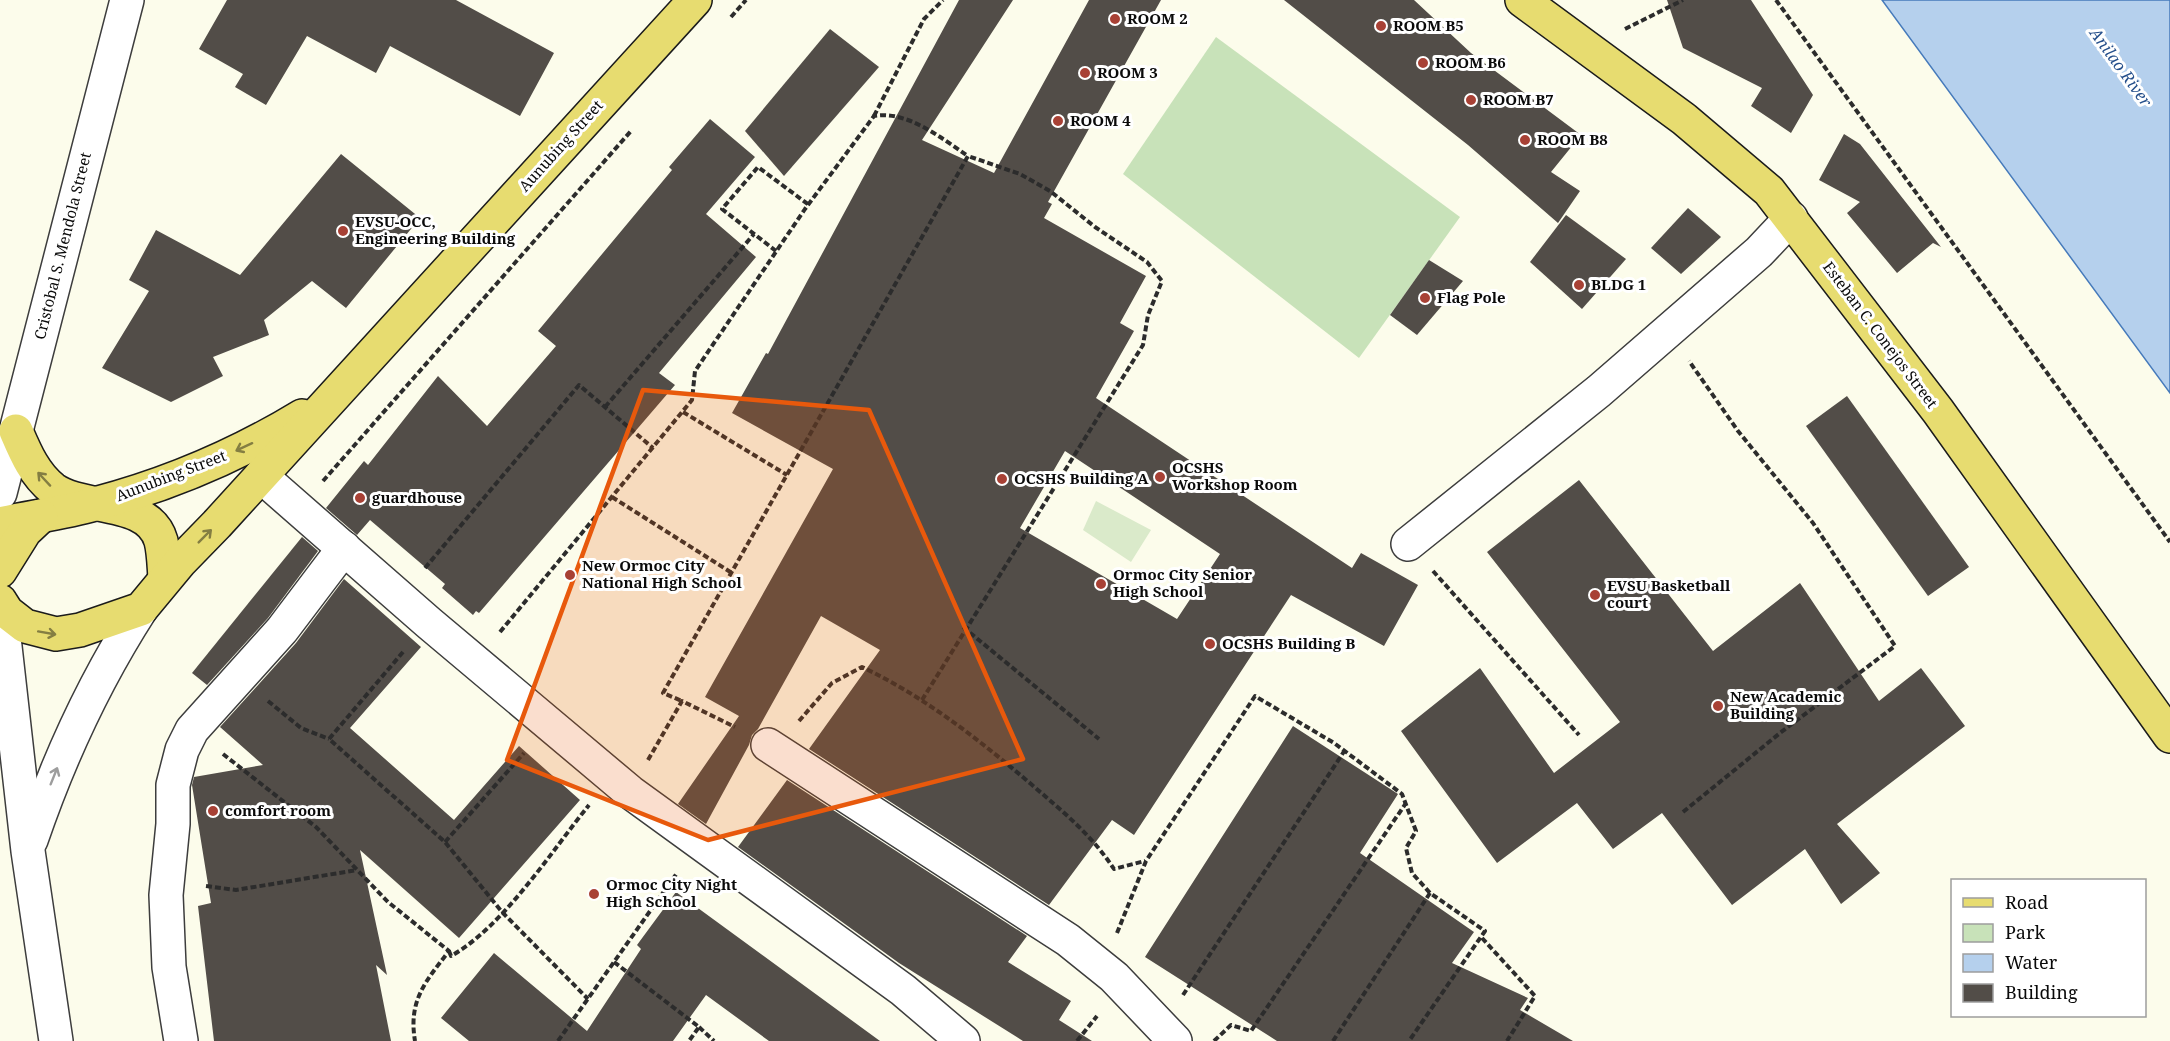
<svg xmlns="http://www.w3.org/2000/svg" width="2170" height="1041" viewBox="0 0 2170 1041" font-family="'Noto Serif',serif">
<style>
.green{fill:#c8e2b9}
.pitch{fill:#daeaca}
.water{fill:#b5d0ed;stroke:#467abb;stroke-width:1.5}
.building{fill:#524d48;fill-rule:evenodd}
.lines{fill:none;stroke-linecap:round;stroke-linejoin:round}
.minor-casing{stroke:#3d3d3d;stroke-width:36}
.major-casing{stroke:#1b1b1b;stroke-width:36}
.path{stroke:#2c2c2c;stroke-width:4;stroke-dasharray:6 3;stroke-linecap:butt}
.minor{stroke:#fff;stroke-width:33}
.major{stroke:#e7dc70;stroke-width:33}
.oneway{stroke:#847e42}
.oneway2{stroke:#9d9d9d}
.marked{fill:#e8590c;fill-opacity:0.2;stroke:#e8590c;stroke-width:4.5;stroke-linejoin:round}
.poi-dot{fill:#a84135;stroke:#fff;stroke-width:2}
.labels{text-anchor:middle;stroke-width:6;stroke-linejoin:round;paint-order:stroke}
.poi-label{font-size:15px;font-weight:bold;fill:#0a0a0a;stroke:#fff;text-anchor:start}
.street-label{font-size:15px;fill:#0a0a0a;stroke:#fff}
.water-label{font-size:16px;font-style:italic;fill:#254f8b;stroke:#fff}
</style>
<rect width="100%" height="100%" fill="#fcfceb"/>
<path class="green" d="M1216,37L1460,217L1359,358L1123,174Z"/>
<path class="pitch" d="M1096,501L1151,530L1131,562L1083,530Z"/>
<path class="water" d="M1882,0H2170V393Z"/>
<g class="building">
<path d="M227,0H456L554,53L520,116L390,46L376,73L307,36L266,105L235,87L243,74L199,49Z"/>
<path d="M959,0H1013L922,140L994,173L1089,0H1161L1048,202L1052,204L1044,218L1146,276L1120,323L1134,331L1096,398L1352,568L1361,553L1418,585L1384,646L1291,595L1134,835L1112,820L1049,905L809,749L880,650L821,616L758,729L752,735L749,745L706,824L678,804L739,716L705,697L833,469L732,413L766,353L768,354ZM1065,451L1220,554L1177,619L1020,528Z"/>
<path d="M1284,0H1414L1471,53L1581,135L1551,172L1580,191L1558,223L1468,145Z"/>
<path d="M1667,0H1751L1813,95L1791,133L1751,106L1762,88L1683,48Z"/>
<path d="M830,29L879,67L784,176L745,131Z"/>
<path d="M710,119L755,157L706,214L756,257L659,373L675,385L479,613L476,611L473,615L442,588L445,584L370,520L357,535L326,508L364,461L368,465L438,376L487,426L556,346L538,331L672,170L669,167Z"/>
<path d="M1844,134L1860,144L1941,247L1933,243L1897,273L1847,213L1860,202L1819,180Z"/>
<path d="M341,154L420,218L346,308L312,281L264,320L269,335L213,357L223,376L171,402L102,368L149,291L129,280L156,230L240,275Z"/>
<path d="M1688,208L1721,237L1681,274L1651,248Z"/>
<path d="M1566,215L1626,259L1582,309L1530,262Z"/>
<path d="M1429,260L1463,281L1417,335L1390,315Z"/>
<path d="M1847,396L1969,567L1928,596L1806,426Z"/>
<path d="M1579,480L1713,651L1800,583L1879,701L1921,668L1965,726L1837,824L1880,873L1841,904L1805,849L1732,905L1662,813L1613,849L1577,803L1497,863L1401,731L1480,668L1554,773L1620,722L1487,552Z"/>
<path d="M302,537L318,551L268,618L207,685L192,673Z"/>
<path d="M344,579L421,647L350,728L454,820L519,746L580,800L459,938L360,850L387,975L376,965L391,1041H214L198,906L211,903L192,785L194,777L263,765L220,727L296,643Z"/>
<path d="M1293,726L1398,794L1360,853L1474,932L1452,963L1528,998L1520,1010L1573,1041H1277L1145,957Z"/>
<path d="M787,780L1027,936L1008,962L1071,1001L1059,1020L1092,1041H1023L899,963L738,847Z"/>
<path d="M676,892L880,1041H769L706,995L673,1041H469L441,1018L494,953L587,1031L641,949L637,945Z"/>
</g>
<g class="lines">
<defs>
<g id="minor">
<path d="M261,476L429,623L630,792L903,990L963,1041"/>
<path d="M0,493L127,0"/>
<path d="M1408,544L1599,391L1759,252L1791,218"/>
<path d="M0,602L28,851L56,1041"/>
<path d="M768,745L1068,940L1114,977L1175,1041"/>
<path d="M31,840C59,758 94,682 141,609"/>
<path d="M181,1041L169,967L166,895L173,824V785L182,750L192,730L282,630L344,548"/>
</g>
<g id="major">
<path d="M1522,0L1684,119L1769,191L1938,411L2170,736"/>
<path d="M16,431C25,452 34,474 53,489C83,511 149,498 161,541C164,553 164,566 165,578"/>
<path d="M0,524C31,517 64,513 95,504C167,485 238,455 302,416"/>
<path d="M0,571L25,531L41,516"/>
<path d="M0,601L7,612L25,626L56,634L80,630L141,609L180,562L217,524L695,0"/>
</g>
</defs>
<use href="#minor" class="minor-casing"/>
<use href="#major" class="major-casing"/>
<g class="path">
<path d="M1776,0L2170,542"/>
<path d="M731,17L746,0"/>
<path d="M1625,29L1683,0"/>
<path d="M874,116L924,19L943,0"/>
<path d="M776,251L722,209L758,167L809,205"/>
<path d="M605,407L754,234"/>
<path d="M683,412L787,475"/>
<path d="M323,481L631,131"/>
<path d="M612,497L732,573"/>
<path d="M425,568L579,385L653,448"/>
<path d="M1433,571L1579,735"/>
<path d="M963,627L1099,739"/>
<path d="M500,632L692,400L695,371L805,209L874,116C907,110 941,138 968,156L663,693L682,701"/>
<path d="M403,652L329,739L445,842L502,912L588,999"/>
<path d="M922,700L1143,345L1148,315L1162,281L1147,262L1095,227L1050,191L1020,174L968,156"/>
<path d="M268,701L301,728L329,739"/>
<path d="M799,721L832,683L862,667C925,697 978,739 1031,784C1063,812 1091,834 1114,869L1145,861"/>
<path d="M223,754L316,827L388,902L449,951C426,981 408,1000 415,1041"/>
<path d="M648,760L682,701L735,727"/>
<path d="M1683,812L1780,733L1895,646L1813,523L1738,431L1689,361"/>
<path d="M445,842L524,753"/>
<path d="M206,886L236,890L357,870"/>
<path d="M1117,933L1146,861L1255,696L1334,743L1402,794L1416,831L1406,848L1412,873L1430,893L1485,931L1409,1041"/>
<path d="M1482,938L1535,996L1507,1041"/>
<path d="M449,951L451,956C503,927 551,852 589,805"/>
<path d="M614,962L699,1027L689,1041"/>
<path d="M1183,995L1345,750"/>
<path d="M699,1027L714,1041"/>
<path d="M558,1041L677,873"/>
<path d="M1077,1041L1097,1016"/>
<path d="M1214,1041L1231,1025L1251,1031L1406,803"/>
<path d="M1333,1041L1430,893"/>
</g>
<use href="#minor" class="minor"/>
<use href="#major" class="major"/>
</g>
<defs><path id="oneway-shaft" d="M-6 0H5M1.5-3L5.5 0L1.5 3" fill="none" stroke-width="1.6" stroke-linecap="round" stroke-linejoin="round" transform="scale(1.5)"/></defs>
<g class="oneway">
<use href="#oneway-shaft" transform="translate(244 447) rotate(155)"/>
<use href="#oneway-shaft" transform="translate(44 479) rotate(-133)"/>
<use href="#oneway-shaft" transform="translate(205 536) rotate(-45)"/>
<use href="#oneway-shaft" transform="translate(47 633) rotate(10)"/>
</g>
<use class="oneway2" href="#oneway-shaft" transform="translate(54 776) rotate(-68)"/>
<path class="marked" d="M643,390L869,410L1023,759L708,840L507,760Z"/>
<g class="poi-dot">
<circle cx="1115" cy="19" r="6"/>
<circle cx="1381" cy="26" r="6"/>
<circle cx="1423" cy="63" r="6"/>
<circle cx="1085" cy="73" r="6"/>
<circle cx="1471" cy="100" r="6"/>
<circle cx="1058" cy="121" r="6"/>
<circle cx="1525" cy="140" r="6"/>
<circle cx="343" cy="231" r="6"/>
<circle cx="1579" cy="285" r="6"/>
<circle cx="1425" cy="298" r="6"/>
<circle cx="1160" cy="477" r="6"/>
<circle cx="1002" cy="479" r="6"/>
<circle cx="360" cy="498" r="6"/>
<circle cx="570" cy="575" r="6"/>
<circle cx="1101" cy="584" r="6"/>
<circle cx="1595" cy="595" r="6"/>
<circle cx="1210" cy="644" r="6"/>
<circle cx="1718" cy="706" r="6"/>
<circle cx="213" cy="811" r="6"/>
<circle cx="594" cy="894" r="6"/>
</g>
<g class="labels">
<g class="poi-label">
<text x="1127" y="24">ROOM 2</text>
<text x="1393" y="31">ROOM B5</text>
<text x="1435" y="68">ROOM B6</text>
<text x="1097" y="78">ROOM 3</text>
<text x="1483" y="105">ROOM B7</text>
<text x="1070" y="126">ROOM 4</text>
<text x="1537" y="145">ROOM B8</text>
<text x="355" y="227">EVSU-OCC,<tspan x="355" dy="17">Engineering Building</tspan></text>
<text x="1591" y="290">BLDG 1</text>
<text x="1437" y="303">Flag Pole</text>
<text x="1172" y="473">OCSHS<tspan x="1172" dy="17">Workshop Room</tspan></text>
<text x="1014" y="484">OCSHS Building A</text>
<text x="372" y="503">guardhouse</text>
<text x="582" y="571">New Ormoc City<tspan x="582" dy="17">National High School</tspan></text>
<text x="1113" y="580">Ormoc City Senior<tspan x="1113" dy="17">High School</tspan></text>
<text x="1607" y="591">EVSU Basketball<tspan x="1607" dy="17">court</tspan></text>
<text x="1222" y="649">OCSHS Building B</text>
<text x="1730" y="702">New Academic<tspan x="1730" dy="17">Building</tspan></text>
<text x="225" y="816">comfort room</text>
<text x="606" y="890">Ormoc City Night<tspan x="606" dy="17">High School</tspan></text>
</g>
<g class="street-label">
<text transform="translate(561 146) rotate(-48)" y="5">Aunubing Street</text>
<text transform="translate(63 246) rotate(-76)" y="5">Cristobal S. Mendola Street</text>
<text transform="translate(1880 335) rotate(53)" y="5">Esteban C. Conejos Street</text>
<text transform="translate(171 476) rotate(-21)" y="5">Aunubing Street</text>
</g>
<g class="water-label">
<text transform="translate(2121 67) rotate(54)" y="6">Anilao River</text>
</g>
</g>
<rect x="1951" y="879" width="195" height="138" fill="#ffffff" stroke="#9d9d9d" stroke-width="1.5"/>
<rect x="1963" y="898" width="30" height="9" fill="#e7dc70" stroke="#9d9d9d" stroke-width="1.5"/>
<text x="2005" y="909" font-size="18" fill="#0a0a0a">Road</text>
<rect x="1963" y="924" width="30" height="18" fill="#c8e2b9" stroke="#9d9d9d" stroke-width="1.5"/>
<text x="2005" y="939" font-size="18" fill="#0a0a0a">Park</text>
<rect x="1963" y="954" width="30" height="18" fill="#b5d0ed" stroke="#9d9d9d" stroke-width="1.5"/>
<text x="2005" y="969" font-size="18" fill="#0a0a0a">Water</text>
<rect x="1963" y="984" width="30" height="18" fill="#524d48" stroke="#9d9d9d" stroke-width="1.5"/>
<text x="2005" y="999" font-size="18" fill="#0a0a0a">Building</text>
</svg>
